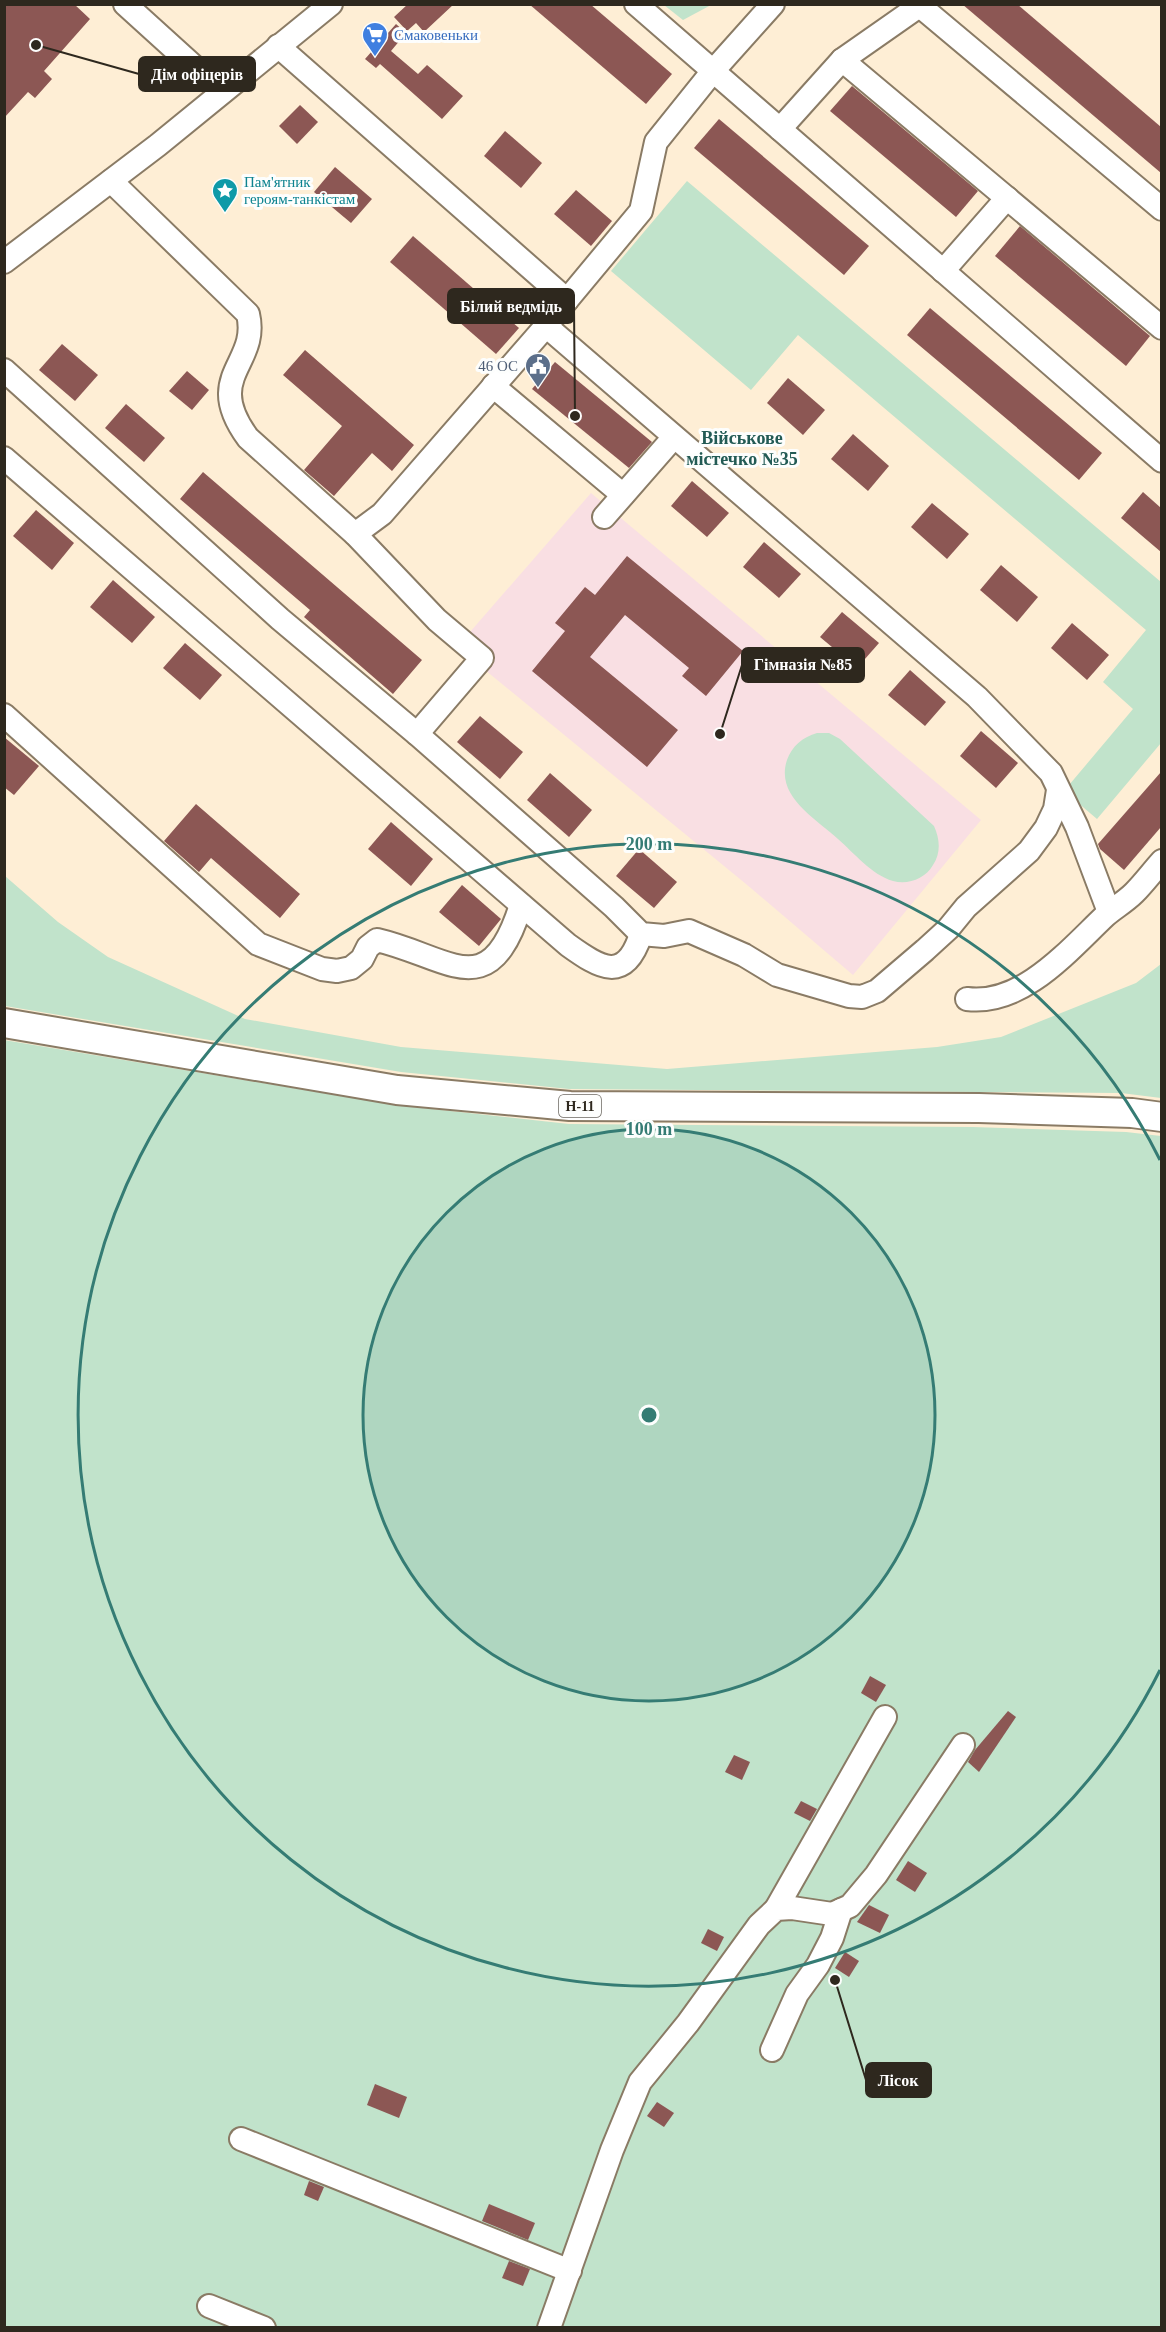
<svg xmlns="http://www.w3.org/2000/svg" width="1166" height="2332" viewBox="0 0 1166 2332" font-family="'Times New Roman',serif">
<style>
.education{fill:#f9dfe3}
.green{fill:#c1e3cb}
.building{fill:#8c5754}
.lines{fill:none;stroke-linecap:round;stroke-linejoin:round}
.minor-casing{stroke:#8a7b65;stroke-width:26}
.major-casing{stroke:#8a7b65;stroke-width:32}
.minor{stroke:#fff;stroke-width:22}
.major{stroke:#fff;stroke-width:28}
.ring{fill:none;stroke:#357c74;stroke-width:3}
.labels{text-anchor:middle;stroke-width:6;stroke-linejoin:round;paint-order:stroke}
.shield{fill:#fdfefd;stroke:#6c6861;stroke-width:1.5}
.shield-label{font-size:14px;font-weight:bold;fill:#2e281e}
.shop-label{font-size:15px;fill:#366cbe;stroke:#fdfefd;text-anchor:start}
.culture-label{font-size:15px;fill:#0d838f;stroke:#fdfefd;text-anchor:start}
.service-label{font-size:15px;fill:#4e5e75;stroke:#fdfefd;text-anchor:end}
.quarter-label{font-size:18px;font-weight:bold;fill:#235b55;stroke:#fdfefd}
.centre{fill:#357c74;stroke:#fdfefd;stroke-width:3}
.ring-label{font-size:18px;text-anchor:middle;font-weight:bold;fill:#357c74;stroke:#fdfefd;stroke-width:6;stroke-linejoin:round;paint-order:stroke}
.leader{fill:none;stroke:#2e281e;stroke-width:2}
.callout-dot{fill:#2e281e;stroke:#fdfefd;stroke-width:2}
.callout{fill:#2e281e;stroke:#2e281e;stroke-width:2}
.callout-label{font-size:16px;text-anchor:middle;font-weight:bold;fill:#fff}
</style>
<rect width="100%" height="100%" fill="#feeed5"/>
<path class="education" d="M591,493L981,820L853,975L746,884L457,647Z"/>
<g class="green">
<path d="M664,5H711L683,20Z"/>
<path d="M687,181L1161,582V743L1097,819L1064,791L1133,709L1103,682L1146,630L798,335L751,390L611,271Z"/>
<path d="M817,733H829L840,739L934,826C940,839 941,853 933,865C925,879 908,885 893,881C872,875 854,853 838,839C815,818 775,796 787,760C792,746 803,737 817,733Z"/>
<path d="M5,876L58,922L108,957L245,1019L401,1047L667,1069L937,1047L1001,1037L1136,983L1161,964V1098L1121,1093L569,1089L401,1072L5,1006Z"/>
<path d="M4,1040L395,1105L569,1124L973,1127L1126,1132L1161,1136V2327H5Z"/>
</g>
<g class="building">
<path d="M4,4H74L90,19L44,71L52,79L35,98L28,92L4,118Z"/>
<path d="M408,4H454L424,32L416,23L407,31L394,17Z"/>
<path d="M529,4H590L672,74L646,104Z"/>
<path d="M962,4H1017L1161,127V173Z"/>
<path d="M396,24L406,33L391,51L418,74L427,65L463,96L442,119L380,64L376,68L365,59Z"/>
<path d="M852,86L978,191L956,217L830,111Z"/>
<path d="M300,105L318,122L297,144L279,126Z"/>
<path d="M719,119L869,246L844,275L694,148Z"/>
<path d="M505,131L542,163L521,188L484,156Z"/>
<path d="M335,167L372,199L351,223L314,192Z"/>
<path d="M576,190L612,221L591,246L554,214Z"/>
<path d="M1020,226L1150,336L1126,366L995,256Z"/>
<path d="M413,236L519,328L496,354L390,262Z"/>
<path d="M930,308L1102,453L1079,480L907,335Z"/>
<path d="M62,344L98,375L75,401L39,370Z"/>
<path d="M305,350L414,445L392,471L372,453L334,496L304,470L342,426L283,375Z"/>
<path d="M555,362L652,442L629,468L532,389Z"/>
<path d="M187,371L209,390L192,410L169,391Z"/>
<path d="M788,378L825,410L803,435L767,403Z"/>
<path d="M126,404L165,438L144,462L105,428Z"/>
<path d="M853,434L889,466L868,491L831,459Z"/>
<path d="M203,472L422,660L393,694L304,617L310,610L180,499Z"/>
<path d="M692,481L729,513L707,537L671,506Z"/>
<path d="M1143,492L1161,508V552L1121,518Z"/>
<path d="M932,503L969,534L947,559L911,527Z"/>
<path d="M36,510L74,543L52,570L13,536Z"/>
<path d="M764,542L801,574L779,598L743,567Z"/>
<path d="M627,556L743,651L706,696L682,676L689,668L625,615L590,657L678,730L647,767L532,671L565,631L555,623L585,587L595,595Z"/>
<path d="M1001,565L1038,597L1017,622L980,590Z"/>
<path d="M113,580L155,617L132,643L90,607Z"/>
<path d="M842,612L879,643L857,668L820,637Z"/>
<path d="M1072,623L1109,655L1087,680L1051,648Z"/>
<path d="M185,643L222,675L200,700L163,668Z"/>
<path d="M910,670L946,702L925,726L888,695Z"/>
<path d="M480,716L523,752L500,779L457,742Z"/>
<path d="M981,731L1018,763L996,788L960,756Z"/>
<path d="M4,737L39,766L14,795L4,787Z"/>
<path d="M1161,772V827L1124,870L1100,849L1098,844Z"/>
<path d="M550,773L592,810L569,837L527,800Z"/>
<path d="M196,804L300,894L280,918L211,858L199,872L164,841Z"/>
<path d="M391,822L433,859L411,886L368,849Z"/>
<path d="M639,849L677,882L654,908L616,876Z"/>
<path d="M462,885L501,919L479,946L439,912Z"/>
<path d="M870,1676L886,1685L876,1702L861,1693Z"/>
<path d="M1008,1711L1016,1717L979,1772L968,1762L975,1750Z"/>
<path d="M734,1755L750,1762L742,1780L725,1772Z"/>
<path d="M801,1801L817,1809L810,1821L794,1813Z"/>
<path d="M908,1861L927,1873L915,1892L896,1880Z"/>
<path d="M869,1905L889,1915L880,1933L857,1922Z"/>
<path d="M708,1929L724,1937L717,1951L701,1943Z"/>
<path d="M845,1952L859,1961L849,1977L835,1968Z"/>
<path d="M375,2084L407,2097L399,2118L367,2105Z"/>
<path d="M657,2102L674,2113L664,2127L647,2116Z"/>
<path d="M309,2181L324,2187L318,2201L304,2195Z"/>
<path d="M489,2204L535,2223L528,2240L482,2221Z"/>
<path d="M509,2261L530,2269L523,2286L502,2278Z"/>
</g>
<g class="lines">
<defs>
<g id="minor">
<path d="M125,4L222,92"/>
<path d="M636,4L1162,461"/>
<path d="M920,6L1162,209"/>
<path d="M278,46L567,300L546,326L977,697L1051,773L1077,827L1109,912"/>
<path d="M842,60L1162,328"/>
<path d="M780,129L842,60L922,4"/>
<path d="M111,181L248,314C260,365 202,375 248,438L355,534"/>
<path d="M4,262L158,145L331,4"/>
<path d="M943,271L1007,198"/>
<path d="M567,300L641,211L656,142L713,71L773,4"/>
<path d="M4,370L280,619L417,734L614,907L641,934L664,936L689,931L744,955L777,975L849,996L862,997L877,991L925,950L948,929L966,907L1029,851L1046,828L1055,809L1058,790"/>
<path d="M493,386L623,495"/>
<path d="M4,458L568,945C600,968 625,984 641,934"/>
<path d="M604,517L674,437"/>
<path d="M4,715L258,944L322,969L337,971L351,968L362,959L368,947L377,940C450,957 489,1007 521,905"/>
<path d="M417,734L482,658L437,620L355,534L382,514L546,326"/>
<path d="M967,999C1022,1006 1068,951 1105,916C1114,908 1125,902 1134,893C1144,883 1152,872 1162,861"/>
<path d="M776,1909L885,1717"/>
<path d="M772,2050L797,1994L818,1965L832,1938L841,1910"/>
<path d="M241,2139L570,2271"/>
<path d="M209,2306L264,2328"/>
<path d="M549,2328L612,2150L640,2082L688,2023L759,1925L776,1909L792,1908L832,1914L850,1906L876,1875L963,1745"/>
</g>
<path id="major" d="M4,1023L397,1090L570,1106L979,1108L1132,1113L1162,1117"/>
</defs>
<use href="#minor" class="minor-casing"/>
<use href="#major" class="major-casing"/>
<use href="#minor" class="minor"/>
<use href="#major" class="major"/>
</g>
<circle cx="649" cy="1415" r="286" fill="#357c74" fill-opacity=".12"/>
<g class="ring">
<circle cx="649" cy="1415" r="286"/>
<path d="M1160 1670A571 571 0 1 1 1160 1160"/>
</g>
<defs>
<symbol id="supermarket-pin" viewBox="-11 -11 22 30"><path d="M0 17L-7.5 6A9.5 9.5 0 1 1 7.5 6Z" fill="#3f7fe0" stroke="#fdfefd"/><path d="M-6-5.5h2.5l.6 2H6L4.5 2H-2.5L-4.4-4H-6ZM-1.5 3.2a1.3 1.3 0 1 0 .1 0ZM3 3.2a1.3 1.3 0 1 0 .1 0Z" fill="#fff"/></symbol>
<symbol id="sight-pin" viewBox="-11 -11 22 30"><path d="M0 17L-7.5 6A9.5 9.5 0 1 1 7.5 6Z" fill="#0f9aa8" stroke="#fdfefd"/><path d="M0-6L1.8-2.2L6-1.7L2.9 1.2L3.7 5.4L0 3.3L-3.7 5.4L-2.9 1.2L-6-1.7L-1.8-2.2Z" fill="#fff"/></symbol>
<symbol id="civic-pin" viewBox="-11 -11 22 30"><path d="M0 17L-7.5 6A9.5 9.5 0 1 1 7.5 6Z" fill="#5c6f8a" stroke="#fdfefd"/><path d="M-.6-6.5H3V-4.5H.6V-3L4-1V1h2V6H-6V1h2V-1L-.6-3ZM-1.2 2.5V6h2.4V2.5Z" fill="#fff"/></symbol>
</defs>
<g fill-rule="evenodd">
<use href="#supermarket-pin" x="360" y="20" width="30" height="40"/>
<use href="#sight-pin" x="210" y="176" width="30" height="40"/>
<use href="#civic-pin" x="523" y="351" width="30" height="40"/>
</g>
<g class="labels">
<rect class="shield" x="559" y="1095" width="42" height="22" rx="4.5"/>
<g class="shield-label">
<text x="580" y="1111">Н-11</text>
</g>
<g class="shop-label">
<text x="394" y="40">Смаковеньки</text>
</g>
<g class="culture-label">
<text x="244" y="187">Пам'ятник<tspan x="244" dy="17">героям-танкістам</tspan></text>
</g>
<g class="service-label">
<text x="518" y="371">46 ОС</text>
</g>
<g class="quarter-label">
<text x="742" y="444">Військове<tspan x="742" dy="21">містечко №35</tspan></text>
</g>
</g>
<circle cx="649" cy="1415" r="9" class="centre"/>
<g class="ring-label">
<text x="649" y="850">200 m</text>
<text x="649" y="1135">100 m</text>
</g>
<path class="leader" d="M36 45L139 74M575 416L574 306M720 734L742 665M835 1980L866 2080"/>
<g class="callout-dot">
<circle cx="36" cy="45" r="6"/>
<circle cx="575" cy="416" r="6"/>
<circle cx="720" cy="734" r="6"/>
<circle cx="835" cy="1980" r="6"/>
</g>
<g class="callout">
<rect x="139" y="57" width="116" height="34" rx="6"/>
<rect x="448" y="289" width="126" height="34" rx="6"/>
<rect x="742" y="648" width="122" height="34" rx="6"/>
<rect x="866" y="2063" width="65" height="34" rx="6"/>
</g>
<g class="callout-label">
<text x="197" y="80">Дім офіцерів</text>
<text x="511" y="312">Білий ведмідь</text>
<text x="803" y="670">Гімназія №85</text>
<text x="898" y="2086">Лісок</text>
</g>
<rect width="1166" height="2332" fill="none" stroke="#2e281e" stroke-width="12"/>
</svg>
